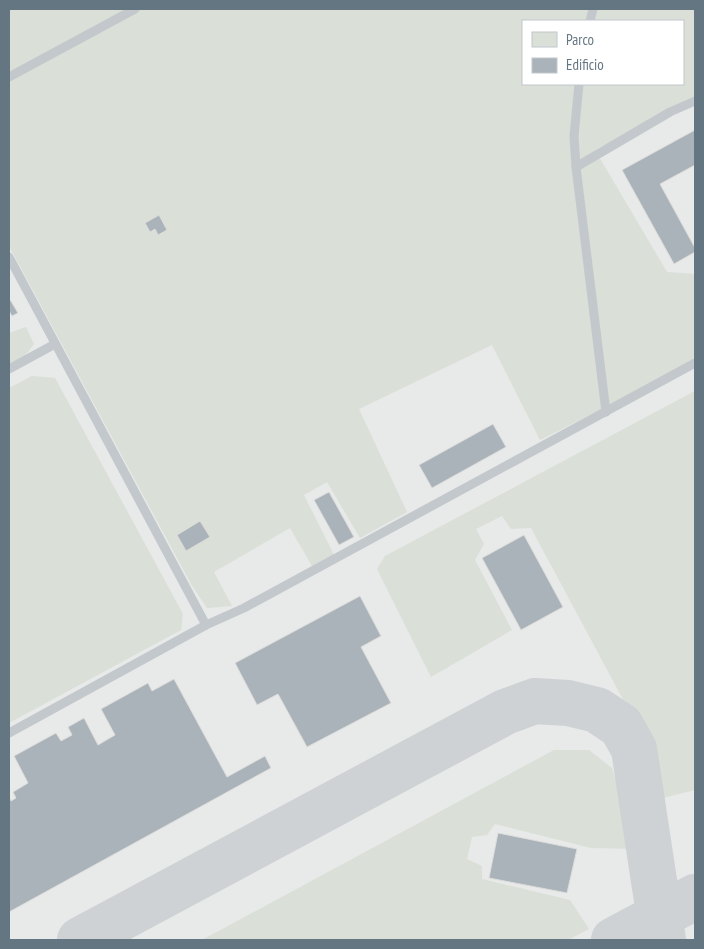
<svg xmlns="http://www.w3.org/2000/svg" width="704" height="949" viewBox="0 0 704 949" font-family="'PT Sans Narrow',sans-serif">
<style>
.built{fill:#e8e9e9;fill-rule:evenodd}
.green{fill:#dadfd7;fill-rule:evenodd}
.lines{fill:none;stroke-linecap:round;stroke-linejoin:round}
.taxiway{stroke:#ced2d4;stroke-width:46}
.building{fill:#aab3b9;stroke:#dcdcda}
.service{stroke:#c3c8cc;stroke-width:9}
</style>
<rect width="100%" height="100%" fill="#fafaf8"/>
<path class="built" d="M9,9H695V940H9ZM523,21H683V84H523Z"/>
<g class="green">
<path d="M9,9H695V98L595,150L667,272L695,274V358L624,398L540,440L492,345L359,409L407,512L360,538L327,482L304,495L334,555L312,566L290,528L214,572L232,606L207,608L191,584L9,246ZM523,21H683V84H523Z"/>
<path d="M26,327L34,344L24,357L9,364V333Z"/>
<path d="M32,376L55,378L183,614L181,630L9,723V388Z"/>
<path d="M695,391V790L659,799L633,718L531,528L511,529L502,516L476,529L484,544L475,560L512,630L431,677L377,569L385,556Z"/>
<path d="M554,750H589L612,768L636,849L591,848L495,824L487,835L472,837L467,859L482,866V879L570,900L589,929L568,940H202Z"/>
</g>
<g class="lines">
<g class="taxiway">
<path d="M80,940L505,712L535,701L568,703L597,710L621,726L634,749L663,940"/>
<path d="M614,940L695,897"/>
</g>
</g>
<g class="building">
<path d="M695,130V165L660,184L695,248V252L674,264L622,170Z"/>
<path d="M159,215L167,230L158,235L155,229L150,232L145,223Z"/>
<path d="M9,298L18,313L12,316L9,311Z"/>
<path d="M493,424L506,447L432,488L419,465Z"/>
<path d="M329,492L354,537L339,545L314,500Z"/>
<path d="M200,521L210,537L186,551L177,535Z"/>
<path d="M524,535L563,607L521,630L482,558Z"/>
<path d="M360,596L381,636L361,647L391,703L307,747L278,694L257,705L235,663Z"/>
<path d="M174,679L227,777L265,756L271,768L9,912V797L11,801L16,798L13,792L28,783L14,756L56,733L61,741L72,735L68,727L84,718L98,745L115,735L101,709L148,683L152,691Z"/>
<path d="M498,833L577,849L567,893L489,878Z"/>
</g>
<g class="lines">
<g class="service">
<path d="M590,21L593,9"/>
<path d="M9,77L135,9"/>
<path d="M576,167L574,136L579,84"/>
<path d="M9,257L206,625"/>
<path d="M9,369L55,344"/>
<path d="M606,412L576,167L670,112L695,101"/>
<path d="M9,733L206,625L244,608L695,363"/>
</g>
</g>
<rect width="704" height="949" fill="none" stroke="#657683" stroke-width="20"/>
<rect x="522" y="20" width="162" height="65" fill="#ffffff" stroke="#c1c8cd"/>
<rect x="532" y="32" width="25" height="15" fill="#dadfd7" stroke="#c1c8cd"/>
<text x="566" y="45" font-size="15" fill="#657683">Parco</text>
<rect x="532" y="58" width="25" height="15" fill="#aab3b9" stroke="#c1c8cd"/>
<text x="566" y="70" font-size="15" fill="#657683">Edificio</text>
</svg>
